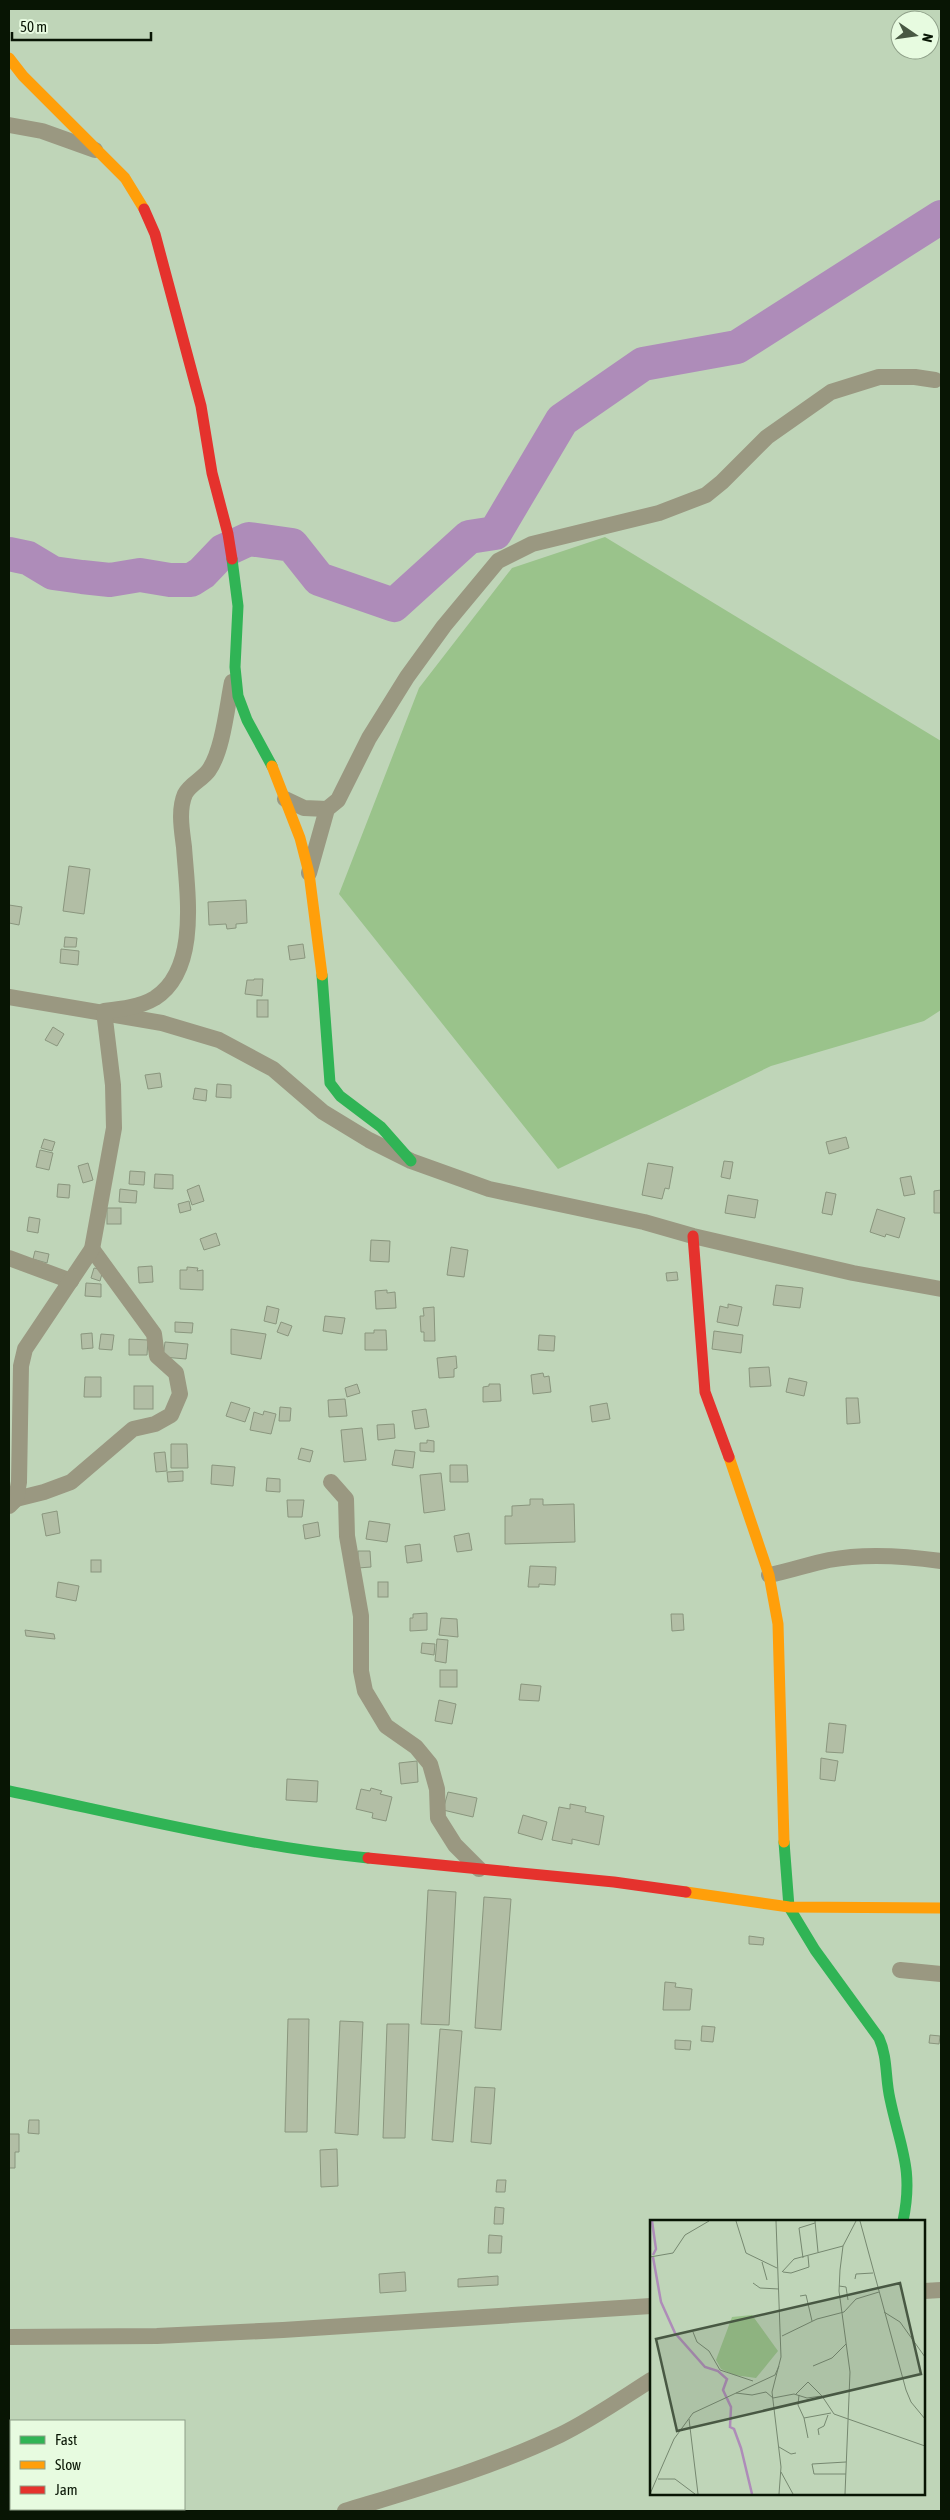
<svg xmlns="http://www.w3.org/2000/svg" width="950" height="2520" viewBox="0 0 950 2520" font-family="'Asap Condensed',sans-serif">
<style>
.green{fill:#9ac38b}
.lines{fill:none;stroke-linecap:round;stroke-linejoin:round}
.river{stroke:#ae8cb9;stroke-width:34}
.building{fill:#b2bea5;stroke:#8a967e}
.street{stroke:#9a9881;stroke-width:16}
.fast{stroke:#30b455;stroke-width:11}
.slow{stroke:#ff9f0a;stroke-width:11}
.jam{stroke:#e5322d;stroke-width:11}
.inset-river{fill:none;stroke:#ae8cb9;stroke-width:2.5}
.inset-road{fill:none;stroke:#768870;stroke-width:1}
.view{fill:#485843;fill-opacity:0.15;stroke:#485843;stroke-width:2.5}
.inset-edge{fill:none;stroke:#081504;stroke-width:2.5}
</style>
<rect width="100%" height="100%" fill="#bfd5b8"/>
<path class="green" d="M605,537L941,741V1010L924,1021L771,1066L558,1169L339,894L419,688L512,568Z"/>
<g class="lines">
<path class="river" d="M9,554L28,558L53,573L82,577L110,580L140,575L170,580H191L202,573L223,551L249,539L292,545L319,579L394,605L469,537L495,533L562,420L643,364L737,347L941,217"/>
</g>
<g class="building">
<path d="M69,866L90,869L84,914L63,911Z"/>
<path d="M246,900L247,923L236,924V928L227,929L226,924L209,925L208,902Z"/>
<path d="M9,905L22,907L19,925L9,923Z"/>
<path d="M65,937L77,938L76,947H64Z"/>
<path d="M303,944L305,958L290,960L288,946Z"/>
<path d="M61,949L79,951L78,965L60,963Z"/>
<path d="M254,979H263L262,996L245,994L247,980H254Z"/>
<rect x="257" y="1000" width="11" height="17"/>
<path d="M53,1027L64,1034L57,1046L45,1040Z"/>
<path d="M160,1073L162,1087L148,1089L145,1075Z"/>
<path d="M217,1084L231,1085V1098L216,1097Z"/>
<path d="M195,1088L207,1090L206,1101L193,1099Z"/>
<path d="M846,1137L849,1148L829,1154L826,1142Z"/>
<path d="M44,1139L55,1142L52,1151L41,1148Z"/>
<path d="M40,1150L53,1153L49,1170L36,1167Z"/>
<path d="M724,1161L733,1162L730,1179L721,1177Z"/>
<path d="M88,1163L93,1180L83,1183L78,1166Z"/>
<path d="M648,1163L673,1167L669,1189L665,1188L662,1199L642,1195Z"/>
<path d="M130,1171L145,1172L144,1185L129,1184Z"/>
<path d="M155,1174L173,1175V1189L154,1188Z"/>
<path d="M911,1176L915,1194L904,1196L900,1178Z"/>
<path d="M58,1184L70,1185L69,1198L57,1197Z"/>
<path d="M199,1185L204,1201L192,1205L187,1190Z"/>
<path d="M120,1189L137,1191L136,1203L119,1202Z"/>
<path d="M941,1190V1213H934V1191Z"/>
<path d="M826,1192L836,1194L832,1215L822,1213Z"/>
<path d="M728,1195L758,1200L755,1218L725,1213Z"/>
<path d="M189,1201L191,1210L180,1213L178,1204Z"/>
<rect x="107" y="1208" width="14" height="16"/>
<path d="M877,1209L905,1218L899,1238L886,1234L885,1237L870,1232Z"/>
<path d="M29,1217L40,1219L38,1233L27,1231Z"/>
<path d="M216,1233L220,1245L204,1250L200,1239Z"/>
<path d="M371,1240L390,1241L389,1262L370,1261Z"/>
<path d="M451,1247L468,1250L464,1277L447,1275Z"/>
<path d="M35,1251L49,1254L47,1263L33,1259Z"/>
<path d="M152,1266L153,1282L139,1283L138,1267Z"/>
<path d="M187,1267L198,1268L197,1271L203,1270V1290L180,1289V1270H187Z"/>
<path d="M94,1268L103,1270L100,1281L91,1278Z"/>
<path d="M677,1272L678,1280L667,1281L666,1273Z"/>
<path d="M86,1283L101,1284V1297L85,1296Z"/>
<path d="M776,1285L803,1288L800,1308L773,1305Z"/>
<path d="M387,1290V1293L395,1292L396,1308L376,1309L375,1291Z"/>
<path d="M728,1304L742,1307L738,1326L717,1322L720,1306L728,1308Z"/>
<path d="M267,1306L279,1309L276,1324L264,1321Z"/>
<path d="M434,1307L435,1341H424V1332H421L420,1316H424L423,1308Z"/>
<path d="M325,1316L345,1318L342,1334L323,1331Z"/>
<path d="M175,1322L193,1323L192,1333L175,1332Z"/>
<path d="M281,1322L292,1326L288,1336L277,1332Z"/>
<path d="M231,1329L266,1334L261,1359L231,1354Z"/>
<path d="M374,1330H386L387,1350H365V1333H374Z"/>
<path d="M714,1331L743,1335L741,1353L712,1349Z"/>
<path d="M92,1333L93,1348L82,1349L81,1334Z"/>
<path d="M101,1334L114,1335L112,1350L99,1349Z"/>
<path d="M539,1335L555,1336L554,1351L538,1350Z"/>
<path d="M129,1339L148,1340L147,1355H129Z"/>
<path d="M165,1342L188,1344L186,1359L163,1357Z"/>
<path d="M456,1356L457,1368L454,1369V1377L439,1378L437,1358Z"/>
<path d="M769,1367L771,1386L750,1387L749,1368Z"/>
<path d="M543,1373L544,1377L549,1376L551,1392L533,1394L531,1375Z"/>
<path d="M85,1377H101V1397H84Z"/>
<path d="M789,1378L807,1382L804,1396L786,1392Z"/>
<path d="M357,1384L360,1393L347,1397L345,1388Z"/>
<path d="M489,1384H500L501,1401L483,1402V1387L489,1386Z"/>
<rect x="134" y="1386" width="19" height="23"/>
<path d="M846,1398H858L860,1423L847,1424Z"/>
<path d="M345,1399L347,1416L329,1417L328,1400Z"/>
<path d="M231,1402L250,1408L245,1422L226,1416Z"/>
<path d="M607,1403L610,1419L592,1422L590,1406Z"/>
<path d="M280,1407L291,1408L290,1421H279Z"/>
<path d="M426,1409L429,1427L415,1429L412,1411Z"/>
<path d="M264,1411L276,1414L271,1434L250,1430L254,1412L263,1415Z"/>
<path d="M394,1424L395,1438L378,1440L377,1425Z"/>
<path d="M362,1428L366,1460L344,1462L341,1430Z"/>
<path d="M427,1440L434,1441V1452L420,1451V1443H427Z"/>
<path d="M171,1444H187L188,1468H171Z"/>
<path d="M301,1448L313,1451L310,1462L298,1459Z"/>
<path d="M395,1450L415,1452L413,1468L392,1465Z"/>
<path d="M165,1452L167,1471L156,1472L154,1453Z"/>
<path d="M212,1465L235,1467L233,1486L211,1484Z"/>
<path d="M450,1465H467L468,1482H450Z"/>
<path d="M183,1471V1481L168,1482L167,1472Z"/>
<path d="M441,1473L445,1510L424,1513L420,1475Z"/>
<path d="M267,1478L280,1479V1492L266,1491Z"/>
<path d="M530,1499H543V1505L574,1504L575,1542L505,1544V1516H512V1506L530,1505Z"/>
<path d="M287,1500H304L302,1517H288Z"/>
<path d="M57,1511L60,1533L46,1536L42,1514Z"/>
<path d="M369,1521L390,1524L387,1542L366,1539Z"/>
<path d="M318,1522L320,1536L305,1539L303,1525Z"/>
<path d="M469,1533L472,1550L457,1552L454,1536Z"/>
<path d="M420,1544L422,1561L407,1563L405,1546Z"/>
<path d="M358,1551H370L371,1567L358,1568Z"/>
<rect x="91" y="1560" width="10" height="12"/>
<path d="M530,1566L556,1567L555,1585L539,1584V1587H528Z"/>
<path d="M58,1582L79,1586L76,1601L56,1597Z"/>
<rect x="378" y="1582" width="10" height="15"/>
<path d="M427,1613V1630L410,1631V1618H413V1614Z"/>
<path d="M671,1614H683L684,1630L672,1631Z"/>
<path d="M441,1618L457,1619L458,1637L439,1635Z"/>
<path d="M25,1630L54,1634L55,1639L26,1636Z"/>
<path d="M437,1639L448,1640L446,1663L435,1661Z"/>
<path d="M422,1643L435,1644L434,1655L421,1653Z"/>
<rect x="440" y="1670" width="17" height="17"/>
<path d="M521,1684L541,1686L539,1701L519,1700Z"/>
<path d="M439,1700L456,1704L452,1724L435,1721Z"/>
<path d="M829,1723L846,1725L843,1753L826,1752Z"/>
<path d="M821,1758L838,1761L835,1781L820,1779Z"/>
<path d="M417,1761L418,1782L401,1784L399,1763Z"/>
<path d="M287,1779L318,1781L317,1802L286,1800Z"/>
<path d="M371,1788L382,1791L380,1794L392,1797L386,1821L372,1818L373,1813L356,1809L361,1789L370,1791Z"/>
<path d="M448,1792L477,1798L473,1817L443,1810Z"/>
<path d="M570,1804L586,1807L585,1812L604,1816L599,1845L572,1839V1844L552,1840L559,1807L570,1809Z"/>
<path d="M523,1815L547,1822L542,1840L518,1833Z"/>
<path d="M428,1890L456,1892L449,2025L421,2024Z"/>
<path d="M484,1897L511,1899L501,2030L475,2028Z"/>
<path d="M749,1936L764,1938L763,1945L749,1944Z"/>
<path d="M665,1982L676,1983L675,1987L692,1989L690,2010H663Z"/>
<path d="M288,2019H309L307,2132H285Z"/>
<path d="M340,2021L363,2022L358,2135L335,2133Z"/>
<path d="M387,2024H409L405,2138H383Z"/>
<path d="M702,2026L715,2027L713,2042L701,2041Z"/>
<path d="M440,2029L462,2031L453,2142L432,2140Z"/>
<path d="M930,2035L940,2036L939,2044L929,2043Z"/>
<path d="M675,2040L691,2041L690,2050L675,2049Z"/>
<path d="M475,2087L495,2088L491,2144L471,2142Z"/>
<path d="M29,2120H39V2134L28,2133Z"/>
<path d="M9,2134H19V2152H15V2168H9Z"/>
<path d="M337,2149L338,2186L321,2187L320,2150Z"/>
<path d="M497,2180H506L505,2192H496Z"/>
<path d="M495,2207L504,2208L503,2224H494Z"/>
<path d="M489,2235L502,2236L501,2253H488Z"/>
<path d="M405,2272L406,2291L380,2293L379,2274Z"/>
<path d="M498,2276V2285L458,2287V2279Z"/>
</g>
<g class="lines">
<g class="street">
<path d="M9,125L42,131L95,150"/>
<path d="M285,799L304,808L327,809"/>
<path d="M309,873L327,809L338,800L369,738L407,677L444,626L498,561L532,544L659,513L706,495L722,482L767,437L831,392L879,377H915L935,380"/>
<path d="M9,997L162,1023L219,1040L273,1069L323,1112L369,1140L411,1161L489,1189L644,1222L693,1236L853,1273L941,1289"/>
<path d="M9,1258L71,1281"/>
<path d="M331,1482L346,1499L347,1536L361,1616V1671L365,1691L386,1726L416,1747L430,1764L437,1789L438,1818L455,1845L479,1869"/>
<path d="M16,1499L44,1492L71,1482L133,1429L155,1424L171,1415L180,1394L176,1373L157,1356L154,1334L92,1249"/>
<path d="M9,1506L16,1499L19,1482L21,1366L25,1349L92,1249L114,1128L113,1085L104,1011C122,1009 140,1007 155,998C200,969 187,892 184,847C182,831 178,810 185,794C190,784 203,779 209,770C223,750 227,706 232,682"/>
<path d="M769,1575C790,1571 809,1564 829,1560C865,1553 906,1556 941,1561"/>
<path d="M900,1970L941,1974"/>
<path d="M924,2291L941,2290"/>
<path d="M9,2337L157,2336L283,2330L651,2306"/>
<path d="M345,2511C417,2489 491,2468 560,2435C591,2420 621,2399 651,2380"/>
</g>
<g class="fast">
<path d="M232,559L238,606L235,667L238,696L247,720L272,766"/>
<path d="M322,975L330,1083L340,1096L381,1127L411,1161"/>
<path d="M9,1791C128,1816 247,1846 368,1858"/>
<path d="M784,1842L789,1907L815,1950L879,2038C888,2058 885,2078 890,2099C900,2147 914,2169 903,2221"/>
</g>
<g class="slow">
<path d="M9,58L23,76L125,178L144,209"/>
<path d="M272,766L300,838L309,873L322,975"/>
<path d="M729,1457L769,1575L778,1624L784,1842"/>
<path d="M686,1892L789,1907L941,1908"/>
</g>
<g class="jam">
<path d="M144,209L155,234L201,406L212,473L228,534L232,559"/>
<path d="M693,1236L705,1392L729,1457"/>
<path d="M368,1858L614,1882L686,1892"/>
</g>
</g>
<g transform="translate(650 2220)">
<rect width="275" height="275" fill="#bfd5b8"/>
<path d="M102,95L128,131L106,158L84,155L71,149L66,140L82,97Z" fill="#9ac38b"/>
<path class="inset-river" d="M2,1L6,29L3,35M3,37L11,82L25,113L55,147L68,151L77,159L73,170L81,187L80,207L84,209L91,228L102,274"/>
<path class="inset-road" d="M86,1L96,33L127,48M126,1L131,137L122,172L131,247L129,274M165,1L168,32M210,1L256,170L261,182L275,199M0,37L23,33L35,15L59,1M153,38L149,8L165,3M112,42L117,60M132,52L144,39L193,26M133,52L141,53L159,47L158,36M205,59L206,54L223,53M103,63L110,68L129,69M189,66L196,67L198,80M150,76L156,75L162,101M234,92L250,102L275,137M43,112L47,122L59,131L70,150L103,161M132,116L167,99L194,92L206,79L229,72M163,146L182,138L196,124M86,173L102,175L116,172L123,178L144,174L157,178L172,176L184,194L275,226M146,174L158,162L172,176M149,175L148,185L154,198L181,193M154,198L158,218M39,199L48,274M169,215L168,209L174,206L178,195M129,227L141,234L146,233M131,252L143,274M196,254H164L162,244L196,242M8,259H25L45,274M0,274L24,219L43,193L125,155L129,146M195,274L200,152L189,71L190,50L193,26L206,1"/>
<path class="view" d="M250,63L271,154L27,211L6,119Z"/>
<rect width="275" height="275" class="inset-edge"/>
</g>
<rect width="950" height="2520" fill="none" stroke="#081504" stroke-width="20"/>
<rect x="10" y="2420" width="175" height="90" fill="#e7fbe0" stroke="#8e9f88"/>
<rect x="20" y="2436" width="25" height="8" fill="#30b455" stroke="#8e9f88"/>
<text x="55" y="2445" font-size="15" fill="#081504">Fast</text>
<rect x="20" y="2461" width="25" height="8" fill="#ff9f0a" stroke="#8e9f88"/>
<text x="55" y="2470" font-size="15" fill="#081504">Slow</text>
<rect x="20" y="2486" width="25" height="8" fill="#e5322d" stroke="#8e9f88"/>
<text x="55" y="2495" font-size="15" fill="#081504">Jam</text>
<g transform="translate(915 35) rotate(103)"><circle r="24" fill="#e7fbe0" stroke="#8e9f88"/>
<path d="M0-4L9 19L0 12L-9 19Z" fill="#485843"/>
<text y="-8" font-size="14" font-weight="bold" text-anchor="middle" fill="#081504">N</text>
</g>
<path d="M12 32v8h139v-8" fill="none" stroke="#081504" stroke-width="2.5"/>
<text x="20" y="32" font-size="15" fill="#081504" stroke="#e7fbe0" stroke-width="4" paint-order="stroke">50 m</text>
</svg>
